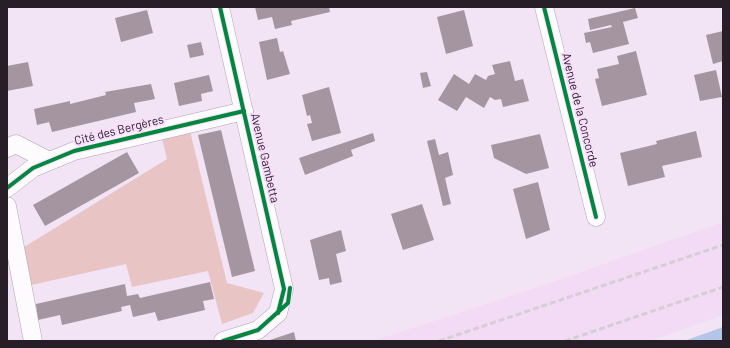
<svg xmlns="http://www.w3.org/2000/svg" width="730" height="348" viewBox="0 0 730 348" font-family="Barlow,sans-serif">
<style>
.built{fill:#f3dbf6}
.green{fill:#e9c4c5}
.water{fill:#b3c6e8}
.building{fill:#a595a0}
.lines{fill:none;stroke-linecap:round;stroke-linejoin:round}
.minor-casing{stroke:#aea3b0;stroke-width:19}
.minor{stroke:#fdfbfe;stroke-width:18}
.rail{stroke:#d3cfd4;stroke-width:3;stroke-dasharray:6 3;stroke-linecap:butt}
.cycleway-casing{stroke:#f9defb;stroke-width:6}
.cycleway{stroke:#00873e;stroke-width:4}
.labels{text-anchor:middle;stroke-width:4;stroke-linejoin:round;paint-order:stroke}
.street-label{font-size:12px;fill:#271e28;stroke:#f9defb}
</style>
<rect width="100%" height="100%" fill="#f3e4f5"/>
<path class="built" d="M723,222V315L650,341H373L558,280Z"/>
<path class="green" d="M190,131L227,283L264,293L253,313L222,324L208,271L132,287L126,264L22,287L16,252L167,159L162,139Z"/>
<path class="water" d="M723,327V341H684Z"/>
<g class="building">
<path d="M255,7H329L330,12L291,21L292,25L275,29L272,17L258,20Z"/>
<path d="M635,8L638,18L623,22L629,44L593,53L590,42L586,43L584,33L612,27L611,25L590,30L588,19Z"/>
<path d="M147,10L153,33L121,42L115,18Z"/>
<path d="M464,10L473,46L446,54L437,17Z"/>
<path d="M723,31V61L713,64L706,35Z"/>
<path d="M277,38L280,52L283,51L290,74L267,80L259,42Z"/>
<path d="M201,42L204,55L190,58L187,45Z"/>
<path d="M636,51L647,95L602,106L595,79L599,78L597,69L619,64L617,56Z"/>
<path d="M510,61L515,81L523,79L529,101L503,107L501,99L495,100L490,97L484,108L466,97L457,111L438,100L454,74L469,84L475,74L486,80L488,76L495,74L492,65Z"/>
<path d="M28,62L33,86L7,91V66Z"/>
<path d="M716,70L722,97L700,101L694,75Z"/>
<path d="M427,72L431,86L423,88L420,73Z"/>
<path d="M209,75L213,91L201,94L202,101L179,106L174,83Z"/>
<path d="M151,84L155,99L134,103L136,112L52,132L49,122L37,125L34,109L70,101V104L106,95L105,92Z"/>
<path d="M329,87L341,133L312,141L307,124L312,123L310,115L307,116L302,95Z"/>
<path d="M221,130L255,271L232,277L198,135Z"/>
<path d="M696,131L702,157L662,166L665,177L628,186L620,153L657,144L656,141Z"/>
<path d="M373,133L375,141L351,150L353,156L305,175L299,158Z"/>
<path d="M540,134L549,168L526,174L494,158L491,145Z"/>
<path d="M435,139L439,155L448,152L453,175L445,178L451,204L443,206L427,141Z"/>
<path d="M127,152L139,173L45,226L33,205Z"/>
<path d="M538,182L550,230L526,239L513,189Z"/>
<path d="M422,204L434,240L403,250L391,214Z"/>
<path d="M341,230L346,251L336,254L342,282L330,285L329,278L319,280L310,240Z"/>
<path d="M210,282L214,299L203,301L205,310L158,321L155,312L133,317L130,305L121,307L122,311L62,325L60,315L38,320L36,304L125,284L127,296L138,294L140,298Z"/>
<path d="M294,332L296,341H267Z"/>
</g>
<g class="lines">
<defs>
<g id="minor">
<path d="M220,7L284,289L278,313L258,330L223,341"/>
<path d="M544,7L596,217"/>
<path d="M7,148L16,144L49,161"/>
<path d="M7,188L33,168L74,151L244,111"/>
<path d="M7,206L33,341"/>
</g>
</defs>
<use href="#minor" class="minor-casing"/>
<use href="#minor" class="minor"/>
<g class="rail">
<path d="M439,341L723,245"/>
<path d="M565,341L723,287"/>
</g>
<defs>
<g id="cycleway">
<path d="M220,7L284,289L278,313"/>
<path d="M544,7L596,217"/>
<path d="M7,188L33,168L74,151L244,111"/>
<path d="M223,341L258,330L288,303L290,288"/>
</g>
</defs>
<use href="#cycleway" class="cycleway-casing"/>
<use href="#cycleway" class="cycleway"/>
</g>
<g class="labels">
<g class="street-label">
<text transform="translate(580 110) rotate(76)" y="4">Avenue de la Concorde</text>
<text transform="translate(119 130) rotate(-14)" y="4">Cité des Bergères</text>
<text transform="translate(265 158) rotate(77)" y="4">Avenue Gambetta</text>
</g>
</g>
<rect width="730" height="348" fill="none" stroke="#271e28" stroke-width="16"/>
</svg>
